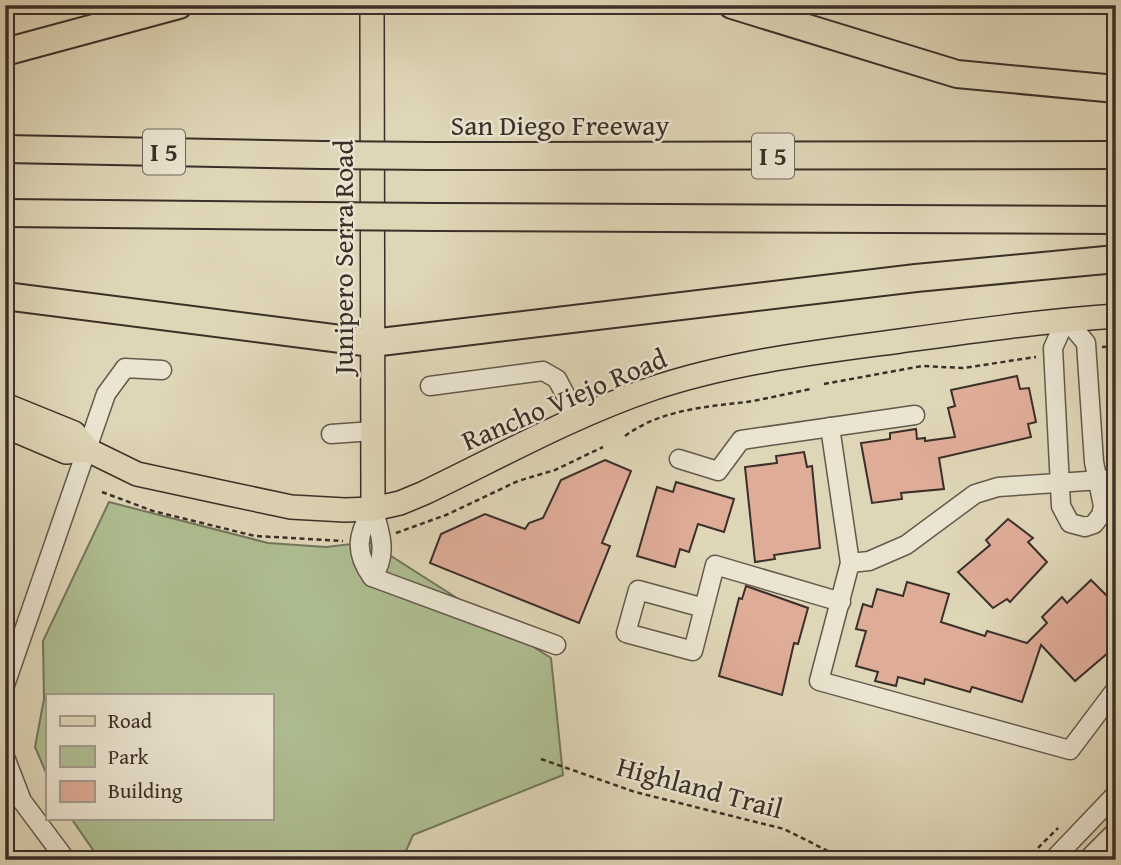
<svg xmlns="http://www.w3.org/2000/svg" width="1121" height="865" viewBox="0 0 1121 865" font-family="'Gentium Book Plus',serif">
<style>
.green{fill:#aebe91;stroke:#74765d;stroke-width:2}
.building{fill:#dfac98;stroke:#3b2f29;stroke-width:2}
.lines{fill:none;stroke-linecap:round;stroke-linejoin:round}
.minor-casing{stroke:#64594c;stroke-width:21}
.major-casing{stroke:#3b2f29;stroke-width:26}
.highway-casing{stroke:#3b2f29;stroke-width:30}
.path{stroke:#3b2f29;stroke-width:2.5;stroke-dasharray:5 3.5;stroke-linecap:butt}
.minor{stroke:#eae4d0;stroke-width:18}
.major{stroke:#dfd6b7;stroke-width:23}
.highway{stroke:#dfd6b7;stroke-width:26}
.highway-bridge-casing{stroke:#3b2f29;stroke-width:30;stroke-linecap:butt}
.highway-bridge{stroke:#dfd6b7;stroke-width:26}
.labels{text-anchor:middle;stroke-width:5;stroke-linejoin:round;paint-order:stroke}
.shield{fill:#eae4d0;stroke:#70655b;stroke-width:2}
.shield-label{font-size:26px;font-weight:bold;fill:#3b2f29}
.street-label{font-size:28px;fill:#3b2f29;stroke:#eae4d0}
</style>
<rect width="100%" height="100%" fill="#dfd6b7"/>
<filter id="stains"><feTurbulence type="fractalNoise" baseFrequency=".00286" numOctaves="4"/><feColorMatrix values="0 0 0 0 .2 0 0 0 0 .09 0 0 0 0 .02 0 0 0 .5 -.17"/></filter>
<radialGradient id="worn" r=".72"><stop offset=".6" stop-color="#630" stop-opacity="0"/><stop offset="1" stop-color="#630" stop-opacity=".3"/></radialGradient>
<path class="green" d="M109,502L268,543L326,547L369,542L551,658L563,775L413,835L402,860H100L71,818H271V695H47V775L35,747L44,699L43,641Z"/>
<g class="building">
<path d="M1017,376L1020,389L1029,388L1036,422L1028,424L1031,437L939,458L944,489L901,493L902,499L872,503L861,443L890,439V433L916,429L917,439L925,438V441L955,437L948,408L955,406L951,390Z"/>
<path d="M804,452L807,467L812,466L820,548L774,555L775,559L755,562L745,467L777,463L776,456Z"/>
<path d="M605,460L631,471L602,543L610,546L579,623L430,563L441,534L485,514L525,529L529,523L543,518L561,480Z"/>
<path d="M676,482L734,499L724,532L698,524L689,552L680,549L675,567L637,556L657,487L673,492Z"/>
<path d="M1008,519L1033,538L1028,542L1047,562L1010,602L1007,599L993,608L958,572L990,545L986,540Z"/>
<path d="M1091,580L1116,605V646L1075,681L1041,645L1022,702L972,687L970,692L925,679L924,684L898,677L896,686L875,681L878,672L856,666L866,631L856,629L863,604L872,607L877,589L903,596L907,582L949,594L941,622L985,636L987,631L1027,643L1047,623L1042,617L1062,597L1067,603Z"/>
<path d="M746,586L808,608L798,644L794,643L782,695L719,676L739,598L742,599Z"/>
</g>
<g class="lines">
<defs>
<g id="minor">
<path d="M1066,319L1086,343L1094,462L1103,506L1101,515L1094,524L1085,527L1070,523L1061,506L1053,348Z"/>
<path d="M430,386L543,371L557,379L578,419"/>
<path d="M830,427L850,563L819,681L1070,750L1116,689"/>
<path d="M331,434L373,431"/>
<path d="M679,459L718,471L741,440L915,415"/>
<path d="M373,509C357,534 354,552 372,577L556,645"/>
<path d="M850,563L869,561L906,545L975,494L998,487L1116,479"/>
<path d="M372,577C388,557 381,533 373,509"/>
<path d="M704,608L638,590L626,633L693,651L715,565L841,602"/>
<path d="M5,685L106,394L125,368L162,370"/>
<path d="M5,757L22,801L66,860"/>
<path d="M1053,860L1116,794"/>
<path d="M1087,860L1116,831"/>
</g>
<g id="major">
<path d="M372,5L373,509"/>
<path d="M5,405L74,433L88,450L137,474L225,493L291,507L345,510L373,509L400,503L424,493C499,457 572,416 651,389C731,362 817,352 900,341C972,331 1043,321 1116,316"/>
<path d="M5,426L66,452L88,450"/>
</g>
<g id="highway">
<path d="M732,5L957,74L1116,89"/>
<path d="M5,52L179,5"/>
<path d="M5,149L323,155"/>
<path d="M430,156L1116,155"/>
<path d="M5,213L319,216"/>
<path d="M436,217L1116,220"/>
<path d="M5,296L372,343L916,278L1116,259"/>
</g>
</defs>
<use href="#minor" class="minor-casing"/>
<use href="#major" class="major-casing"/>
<use href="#highway" class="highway-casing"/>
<g class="path">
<path d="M1102,347L1116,346"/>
<path d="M824,384L922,366L963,368L1036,357"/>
<path d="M625,436C660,410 704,407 746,402C767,399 789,393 811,389"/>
<path d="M102,492L153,511L255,536L343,541"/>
<path d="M396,533L446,515L518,481L555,470L603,447"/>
<path d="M541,759L635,792L784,829L846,860"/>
<path d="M1026,860L1058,828"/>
</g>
<use href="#minor" class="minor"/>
<use href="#major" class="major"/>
<use href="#highway" class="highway"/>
<defs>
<g id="highway-bridge">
<path d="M323,155L430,156"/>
<path d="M319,216L436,217"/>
</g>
</defs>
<use href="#highway-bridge" class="highway-bridge-casing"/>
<use href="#highway-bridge" class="highway-bridge"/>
</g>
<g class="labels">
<g class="shield">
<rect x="143" y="129.5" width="42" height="45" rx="5"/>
<rect x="752" y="133.5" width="42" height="45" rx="5"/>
</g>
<g class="shield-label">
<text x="164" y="161">I 5</text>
<text x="773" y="165">I 5</text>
</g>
<g class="street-label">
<text x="560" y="135">San Diego Freeway</text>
<text transform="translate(343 257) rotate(-90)" y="10">Junipero Serra Road</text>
<text transform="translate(564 399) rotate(-23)" y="10">Rancho Viejo Road</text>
<text transform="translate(700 787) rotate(15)" y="10">Highland Trail</text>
</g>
</g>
<rect width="1121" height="865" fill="none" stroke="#dfd6b7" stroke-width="28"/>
<rect x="7" y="7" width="1107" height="851" fill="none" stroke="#3b2f29" stroke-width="3.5"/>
<rect x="14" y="14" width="1093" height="837" fill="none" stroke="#3b2f29" stroke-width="2"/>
<rect x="46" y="694" width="228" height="126" fill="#eae4d0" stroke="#a49c8d" stroke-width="2"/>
<rect x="60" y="716" width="35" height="10" fill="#dfd6b7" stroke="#a49c8d" stroke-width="2"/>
<text x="108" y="728" font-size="21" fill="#3b2f29">Road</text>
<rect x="60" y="746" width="35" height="21" fill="#aebe91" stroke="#a49c8d" stroke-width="2"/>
<text x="108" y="764" font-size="21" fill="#3b2f29">Park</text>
<rect x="60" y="781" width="35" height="21" fill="#dfac98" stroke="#a49c8d" stroke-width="2"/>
<text x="108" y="798" font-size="21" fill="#3b2f29">Building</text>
<rect width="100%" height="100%" filter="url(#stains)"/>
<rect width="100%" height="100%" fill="url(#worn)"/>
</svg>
